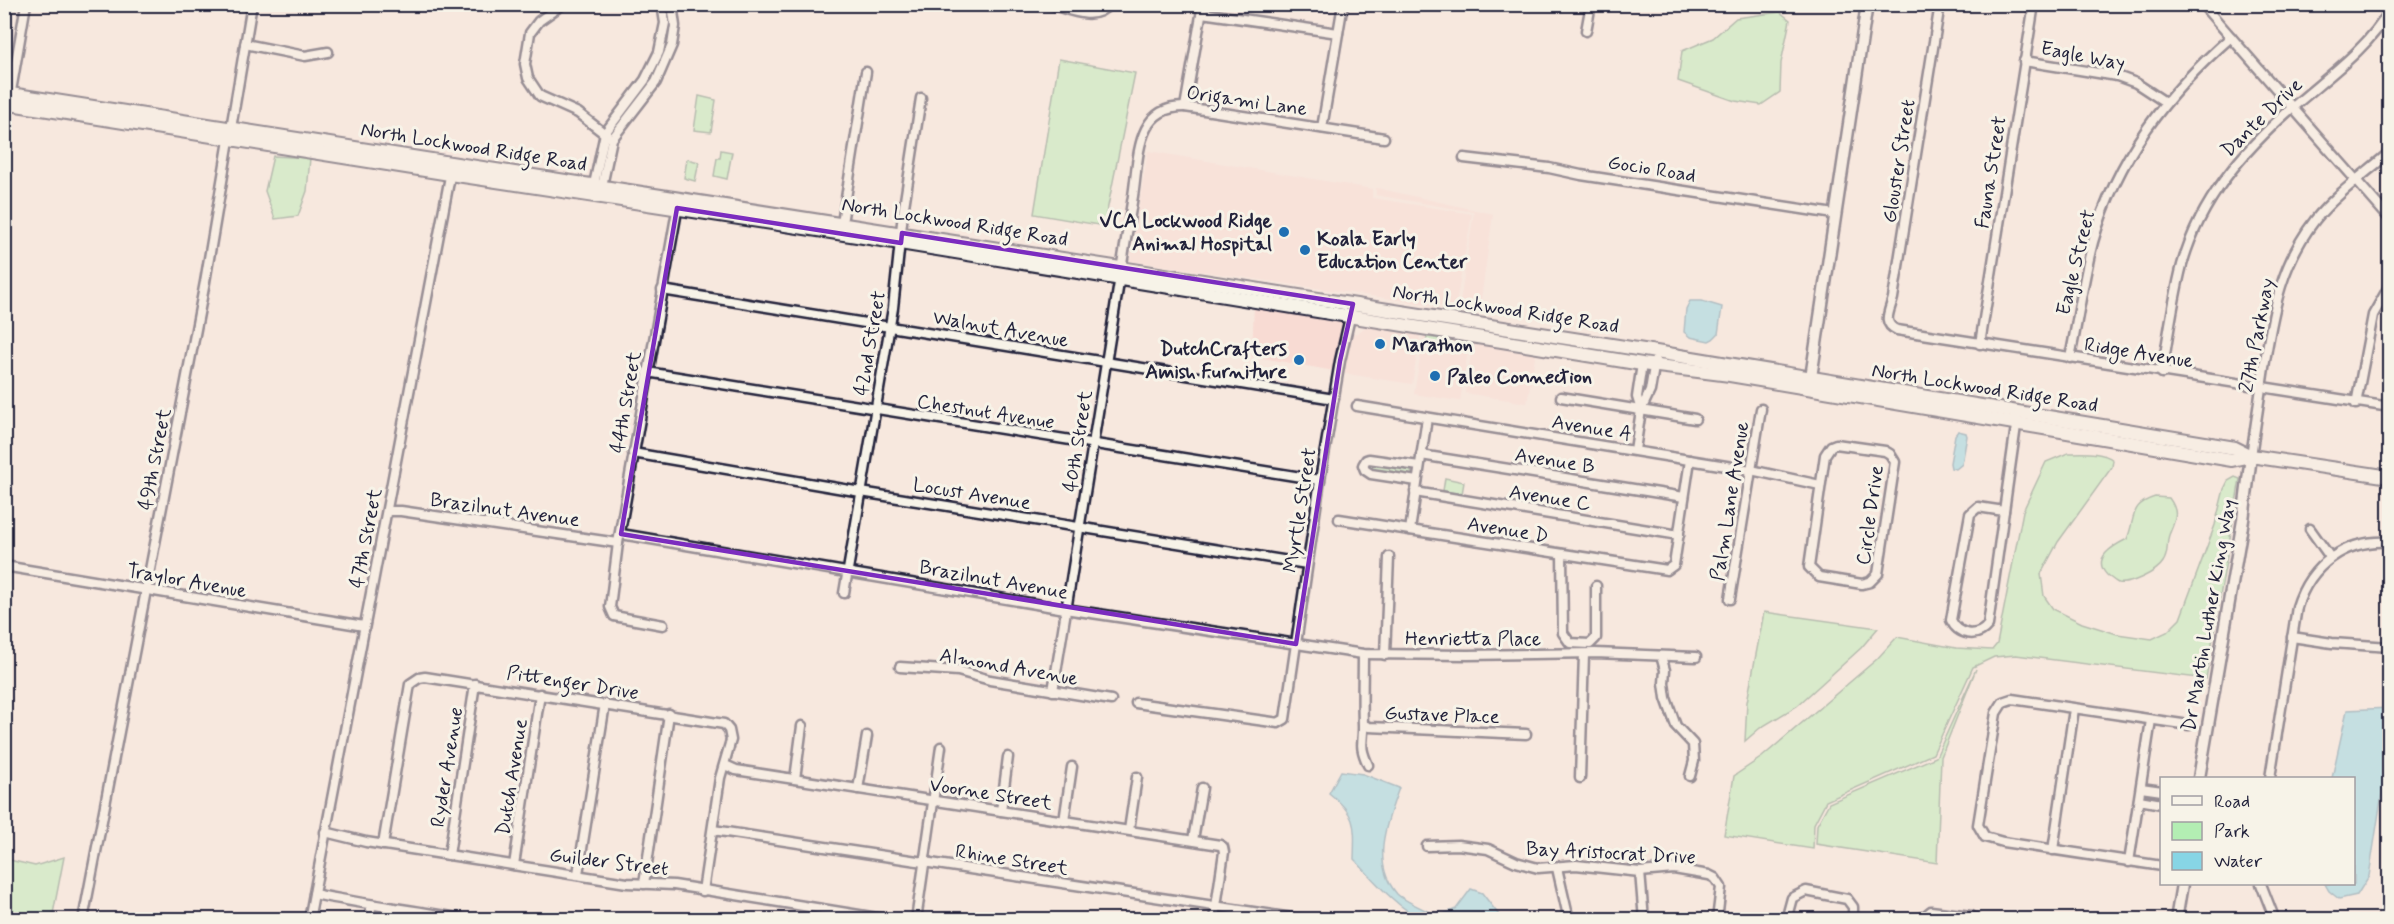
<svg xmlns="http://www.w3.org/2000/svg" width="2394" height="924" viewBox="0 0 2394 924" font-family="Mynerve,sans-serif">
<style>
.built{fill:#f8dbd3}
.green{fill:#b3eeb3;stroke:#6a8877;stroke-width:1.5}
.water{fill:#87d5e5;stroke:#5f8da1;stroke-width:1.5}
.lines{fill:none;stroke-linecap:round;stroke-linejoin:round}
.minor-casing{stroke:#22223b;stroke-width:13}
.tertiary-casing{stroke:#22223b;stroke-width:15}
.secondary-casing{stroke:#22223b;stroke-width:16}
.minor{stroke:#f7f3e8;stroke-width:8}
.tertiary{stroke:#f7f3e8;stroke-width:10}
.secondary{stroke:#f7f3e8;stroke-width:12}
.marked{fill:none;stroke:#7b2cbf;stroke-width:4.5;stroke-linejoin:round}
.poi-dot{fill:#1f6fb2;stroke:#f7f3e8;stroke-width:2}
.labels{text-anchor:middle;stroke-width:6;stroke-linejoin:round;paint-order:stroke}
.street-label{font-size:20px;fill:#22223b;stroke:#f7f3e8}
.poi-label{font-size:20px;font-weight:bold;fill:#22223b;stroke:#f7f3e8;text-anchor:start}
</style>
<rect width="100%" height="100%" fill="#f7e8de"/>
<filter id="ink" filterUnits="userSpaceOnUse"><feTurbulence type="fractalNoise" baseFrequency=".0167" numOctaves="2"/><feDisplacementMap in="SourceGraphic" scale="12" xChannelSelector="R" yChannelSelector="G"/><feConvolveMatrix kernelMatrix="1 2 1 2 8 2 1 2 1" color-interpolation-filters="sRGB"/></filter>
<g filter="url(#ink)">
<g class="built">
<path d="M1148,151L1372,189V198L1472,214L1455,308L1130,261Z"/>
<path d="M1376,188L1493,214L1479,313L1459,310L1474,212L1376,195Z"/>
<path d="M1254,304L1346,319L1334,371L1252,356Z"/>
<path d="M1354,320L1536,350L1527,403L1465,393L1473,342L1423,333L1420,336L1412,384L1342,373L1351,332L1357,334L1365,327L1362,323L1353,326Z"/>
<path d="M1424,336L1469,344L1460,401L1414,394Z"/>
</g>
<g class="green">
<path d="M1780,12L1790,20L1781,63L1780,92L1761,105L1735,101L1678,81L1682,51L1713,38L1736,18Z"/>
<path d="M1059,59L1135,73L1104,226L1034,214Z"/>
<path d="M699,96L716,100L711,132L694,130Z"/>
<path d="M721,150L732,152L727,179L714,176L717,158H720Z"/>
<path d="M273,156L310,158L307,191L298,216L275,219L265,191Z"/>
<path d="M687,159L699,162L695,181L684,178Z"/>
<path d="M1392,317L1457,324L1637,353L1642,359Z"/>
<path d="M1427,337L1448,340L1453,344V351L1426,346Z"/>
<path d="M2068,453C2082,453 2102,451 2113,460L2112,467L2058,542L2041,574L2044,596L2053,609L2082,623L2117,634L2152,639L2167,632L2180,619L2215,525L2224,489L2228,481L2235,477L2240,479L2206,679L2016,655L1994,657L1973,667L1933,754L1826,801L1814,824L1813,849L1724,835L1734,776L1762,757L1877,659L1897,637L1956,648L1992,650L1997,644L2023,511L2046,462Z"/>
<path d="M1370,463L1410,468L1412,474L1409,476L1371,470L1368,467Z"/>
<path d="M1445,478L1464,482L1462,494L1443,491Z"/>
<path d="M2155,497L2169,498C2180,513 2175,520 2169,535C2166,544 2169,554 2163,562C2157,572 2130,585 2118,583C2114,581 2111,578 2107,575C2091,558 2113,546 2127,539C2136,517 2129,505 2155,497Z"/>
<path d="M1764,612L1878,628L1861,648L1797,706L1760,728L1745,741L1747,702Z"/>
<path d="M1976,669L1941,757L1937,863L1816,844L1817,825L1829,803L1936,757Z"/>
<path d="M64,857L52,919H5V859L35,866Z"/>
</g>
<g class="water">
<path d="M1690,301H1702L1722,307L1718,334L1713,339L1709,341L1690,337L1684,332L1686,309Z"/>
<path d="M1958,431L1966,433L1967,436L1962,464L1956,469L1951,468L1950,463L1955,435Z"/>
<path d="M2389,708V748L2369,876L2357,895L2339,899L2329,891L2325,884H2354V778H2332L2347,710Z"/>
<path d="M1341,771L1363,774L1399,788C1387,821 1370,863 1397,894C1404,901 1428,911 1438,916L1456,909L1471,889L1482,893L1502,919H1421C1395,906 1374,880 1354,859C1355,825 1357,815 1329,793Z"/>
</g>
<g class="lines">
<defs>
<g id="minor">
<path d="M563,4L539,21L530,33L525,64L528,78L540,96L578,113L609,137"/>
<path d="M1049,4C1068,9 1094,23 1109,4"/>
<path d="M1940,4L1893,298C1890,311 1881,323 1897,330L2390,407"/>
<path d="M2202,4L2390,219"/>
<path d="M1202,13L1338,33"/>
<path d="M1586,31L1591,4"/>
<path d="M245,44L305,56L328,52"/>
<path d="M2024,61L2117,76L2136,83L2165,102"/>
<path d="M1185,107L1203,4"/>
<path d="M1322,128L1343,4"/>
<path d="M4,132L26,4"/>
<path d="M1464,158L1549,168L1581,175L1834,214"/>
<path d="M593,189L605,133L645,80L659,52L665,23L662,4"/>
<path d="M601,191L612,139L656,82L672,45L675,26L672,4"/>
<path d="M842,223L866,72"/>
<path d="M662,290L1334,399"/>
<path d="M1980,344L2034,4"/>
<path d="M2070,358C2078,319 2083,280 2093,242C2117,157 2166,94 2231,37"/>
<path d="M647,372L1320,480"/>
<path d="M2162,373C2168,337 2173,300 2182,265C2200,200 2243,151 2293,107C2327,77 2367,50 2390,10"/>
<path d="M1561,397L1695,419"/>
<path d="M2356,404L2373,315L2390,285"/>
<path d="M1357,406L1751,470L1820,485"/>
<path d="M1641,410L1637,397L1642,364"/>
<path d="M1836,444L1885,451L1890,454L1895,462L1878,574L1870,582L1862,584L1819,577L1809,567L1825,455L1831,446Z"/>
<path d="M1635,450L1641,410L1650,391L1655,361"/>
<path d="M633,453L861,492L1307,564"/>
<path d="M1421,455L1684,497"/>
<path d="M2251,456C2256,424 2260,393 2265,361C2274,308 2281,264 2315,220C2336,194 2365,174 2390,152"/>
<path d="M1417,481L1371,474L1365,470L1363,465L1366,460L1369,459L1419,466"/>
<path d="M1415,492L1679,535"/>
<path d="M1978,507L2004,511L1988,625C1977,639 1958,635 1951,620L1970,514Z"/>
<path d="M387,511H401L618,543"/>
<path d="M2004,511L2017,419"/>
<path d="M1339,519L1667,570L1674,565L1690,460"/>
<path d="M2310,529L2330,557"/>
<path d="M1410,530L1427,418"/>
<path d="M621,534L1065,609L1363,654L1468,655L1595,653L1696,657"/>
<path d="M1562,554L1563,633L1570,643L1590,644L1596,638V586"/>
<path d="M4,566L364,626"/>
<path d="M844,593L893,308L903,213L921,98"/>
<path d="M1730,599L1761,409"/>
<path d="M663,625L614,616L610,607L618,543L678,205"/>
<path d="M2292,637L2332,643L2390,647"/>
<path d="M1363,654C1363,677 1362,701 1363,724C1364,744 1358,743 1368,765"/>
<path d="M1385,655L1389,557"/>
<path d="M1661,656L1665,670L1664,683L1666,698L1676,726L1693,744L1694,761L1690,776"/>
<path d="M900,667L958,671L990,680L1111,700"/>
<path d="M1053,691L1133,196C1139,159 1135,106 1185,107L1384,138"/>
<path d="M1136,703L1272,722L1278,723L1285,719L1320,480L1340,361L1351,313"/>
<path d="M1364,725L1369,727L1526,734"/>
<path d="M725,765L736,770L1220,845L1223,847L1224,852L1214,920"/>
<path d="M1580,778L1584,654"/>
<path d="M2270,778L2297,607C2310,565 2345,539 2390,542"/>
<path d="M795,779L802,726"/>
<path d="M2141,788L2162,791"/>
<path d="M858,789L867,736"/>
<path d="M2139,800L2162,804"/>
<path d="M1001,811L1008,757"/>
<path d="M1064,821L1072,767"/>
<path d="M713,830L1306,920"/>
<path d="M1129,830L1137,777"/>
<path d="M325,832L366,842L627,883L674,885L890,920"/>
<path d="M1193,840L1202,788"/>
<path d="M383,845L410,684L419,678L425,677L724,724L729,730L731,740L720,778L703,891"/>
<path d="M1427,846L1458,845L1488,849L1516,862L1538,868L1576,865L1640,872L1674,869L1709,875L1715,878L1721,887L1717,920"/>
<path d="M2053,850L2074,709"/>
<path d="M449,855L475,684"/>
<path d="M2129,862L2151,720"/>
<path d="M514,865L540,694"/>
<path d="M2162,866L2003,842L1985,837L1978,825L1996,713L2003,702L2012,699L2189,725"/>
<path d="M1557,868L1569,920"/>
<path d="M1640,872L1644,920"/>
<path d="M578,874L605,704"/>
<path d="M644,884L669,714"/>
<path d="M2261,884L2275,920"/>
<path d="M314,894C365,905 417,910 468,920"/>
<path d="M83,920L205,282L252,4"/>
<path d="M309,920L451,171"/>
<path d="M370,920L371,906"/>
<path d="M916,920L941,747"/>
<path d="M1786,920L1792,898L1806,891L1847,899L1853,907V920"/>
<path d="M1920,920L1931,911L1971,916L1977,920"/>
</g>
<g id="tertiary">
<path d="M1810,384L1867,4"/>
<path d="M2199,778L2243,520L2251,456"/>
<path d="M2176,920L2182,884"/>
</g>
<g id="secondary">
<path d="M4,93L1650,351L2235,448L2251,456L2390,477"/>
<path d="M4,103L450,174L857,236L1642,364L1730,375L2232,460L2251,456"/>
</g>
</defs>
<use href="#minor" class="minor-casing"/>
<use href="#tertiary" class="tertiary-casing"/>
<use href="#secondary" class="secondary-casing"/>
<use href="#minor" class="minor"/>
<use href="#tertiary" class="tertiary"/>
<use href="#secondary" class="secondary"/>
</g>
</g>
<path d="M0 0H2394V924H0ZM677,208L901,243L902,233L1353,304L1340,361L1296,644L621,534Z" fill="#f7e8de" fill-opacity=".55" fill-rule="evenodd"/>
<path class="marked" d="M677,208L901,243L902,233L1353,304L1340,361L1296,644L621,534Z"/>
<g class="poi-dot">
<circle cx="1284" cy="232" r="6"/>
<circle cx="1305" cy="250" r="6"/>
<circle cx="1380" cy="344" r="6"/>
<circle cx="1299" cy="360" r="6"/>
<circle cx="1435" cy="376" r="6"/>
</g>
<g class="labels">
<g class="street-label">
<text transform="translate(2083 55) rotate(11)" y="7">Eagle Way</text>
<text transform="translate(1247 100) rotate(8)" y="7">Origami Lane</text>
<text transform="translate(2261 117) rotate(-44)" y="7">Dante Drive</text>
<text transform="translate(474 146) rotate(9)" y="7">North Lockwood Ridge Road</text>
<text transform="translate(1898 161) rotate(-81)" y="7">Glouster Street</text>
<text transform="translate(1652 168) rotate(9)" y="7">Gocio Road</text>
<text transform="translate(1990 172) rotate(-81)" y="7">Fauna Street</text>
<text transform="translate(955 221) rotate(9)" y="7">North Lockwood Ridge Road</text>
<text transform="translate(2075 262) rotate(-76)" y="7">Eagle Street</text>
<text transform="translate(1506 308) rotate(9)" y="7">North Lockwood Ridge Road</text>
<text transform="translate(1001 328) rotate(10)" y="7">Walnut Avenue</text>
<text transform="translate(2256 335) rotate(-79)" y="7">27th Parkway</text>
<text transform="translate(869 343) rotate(-80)" y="7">42nd Street</text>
<text transform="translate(2139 352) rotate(9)" y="7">Ridge Avenue</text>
<text transform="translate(1985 387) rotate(9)" y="7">North Lockwood Ridge Road</text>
<text transform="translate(625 402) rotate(-80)" y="7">44th Street</text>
<text transform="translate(986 411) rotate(9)" y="7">Chestnut Avenue</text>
<text transform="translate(1592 427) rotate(9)" y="7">Avenue A</text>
<text transform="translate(1077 441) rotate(-81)" y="7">40th Street</text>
<text transform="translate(154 459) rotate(-79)" y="7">49th Street</text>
<text transform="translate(1555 460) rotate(9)" y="7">Avenue B</text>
<text transform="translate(972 493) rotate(9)" y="7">Locust Avenue</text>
<text transform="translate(1550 497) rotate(9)" y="7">Avenue C</text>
<text transform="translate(1729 501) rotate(-81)" y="7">Palm Lane Avenue</text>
<text transform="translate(505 509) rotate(8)" y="7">Brazilnut Avenue</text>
<text transform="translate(1299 510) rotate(-81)" y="7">Myrtle Street</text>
<text transform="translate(1869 515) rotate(-82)" y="7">Circle Drive</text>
<text transform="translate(1508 529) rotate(9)" y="7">Avenue D</text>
<text transform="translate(365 538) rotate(-79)" y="7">47th Street</text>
<text transform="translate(994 579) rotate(10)" y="7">Brazilnut Avenue</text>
<text transform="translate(187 580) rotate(10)" y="7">Traylor Avenue</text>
<text transform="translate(2208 615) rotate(-80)" y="7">Dr Martin Luther King Way</text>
<text x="1473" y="645">Henrietta Place</text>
<text transform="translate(1009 666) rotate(10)" y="7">Almond Avenue</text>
<text transform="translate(573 682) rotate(9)" y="7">Pittenger Drive</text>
<text transform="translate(1442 714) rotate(2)" y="7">Gustave Place</text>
<text transform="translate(446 767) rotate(-81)" y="7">Ryder Avenue</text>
<text transform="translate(511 777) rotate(-81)" y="7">Dutch Avenue</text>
<text transform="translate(991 793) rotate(9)" y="7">Voorne Street</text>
<text transform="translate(1611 852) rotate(3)" y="7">Bay Aristocrat Drive</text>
<text transform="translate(1012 859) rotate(9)" y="7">Rhine Street</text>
<text transform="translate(609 861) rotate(7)" y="7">Guilder Street</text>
</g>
<g class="poi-label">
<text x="1272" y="227" text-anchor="end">VCA Lockwood Ridge<tspan x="1272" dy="23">Animal Hospital</tspan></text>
<text x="1317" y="245">Koala Early<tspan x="1317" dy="23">Education Center</tspan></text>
<text x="1392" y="351">Marathon</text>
<text x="1287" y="355" text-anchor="end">DutchCrafters<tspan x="1287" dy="23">Amish Furniture</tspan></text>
<text x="1447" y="383">Paleo Connection</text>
</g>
</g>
<rect width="2394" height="924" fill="none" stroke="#f7f3e8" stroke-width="24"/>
<rect x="12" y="12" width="2370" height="900" fill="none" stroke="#22223b" stroke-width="2" filter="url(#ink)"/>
<rect x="2160" y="777" width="195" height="108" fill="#f7f3e8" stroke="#a29fa3" stroke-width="1.5"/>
<rect x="2172" y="796" width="30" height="9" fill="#f7f3e8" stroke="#a29fa3" stroke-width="1.5"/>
<text x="2214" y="807" font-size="18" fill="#22223b">Road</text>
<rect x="2172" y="822" width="30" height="18" fill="#b3eeb3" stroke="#a29fa3" stroke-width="1.5"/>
<text x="2214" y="837" font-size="18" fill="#22223b">Park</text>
<rect x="2172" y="852" width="30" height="18" fill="#87d5e5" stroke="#a29fa3" stroke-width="1.5"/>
<text x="2214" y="867" font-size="18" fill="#22223b">Water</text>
</svg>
